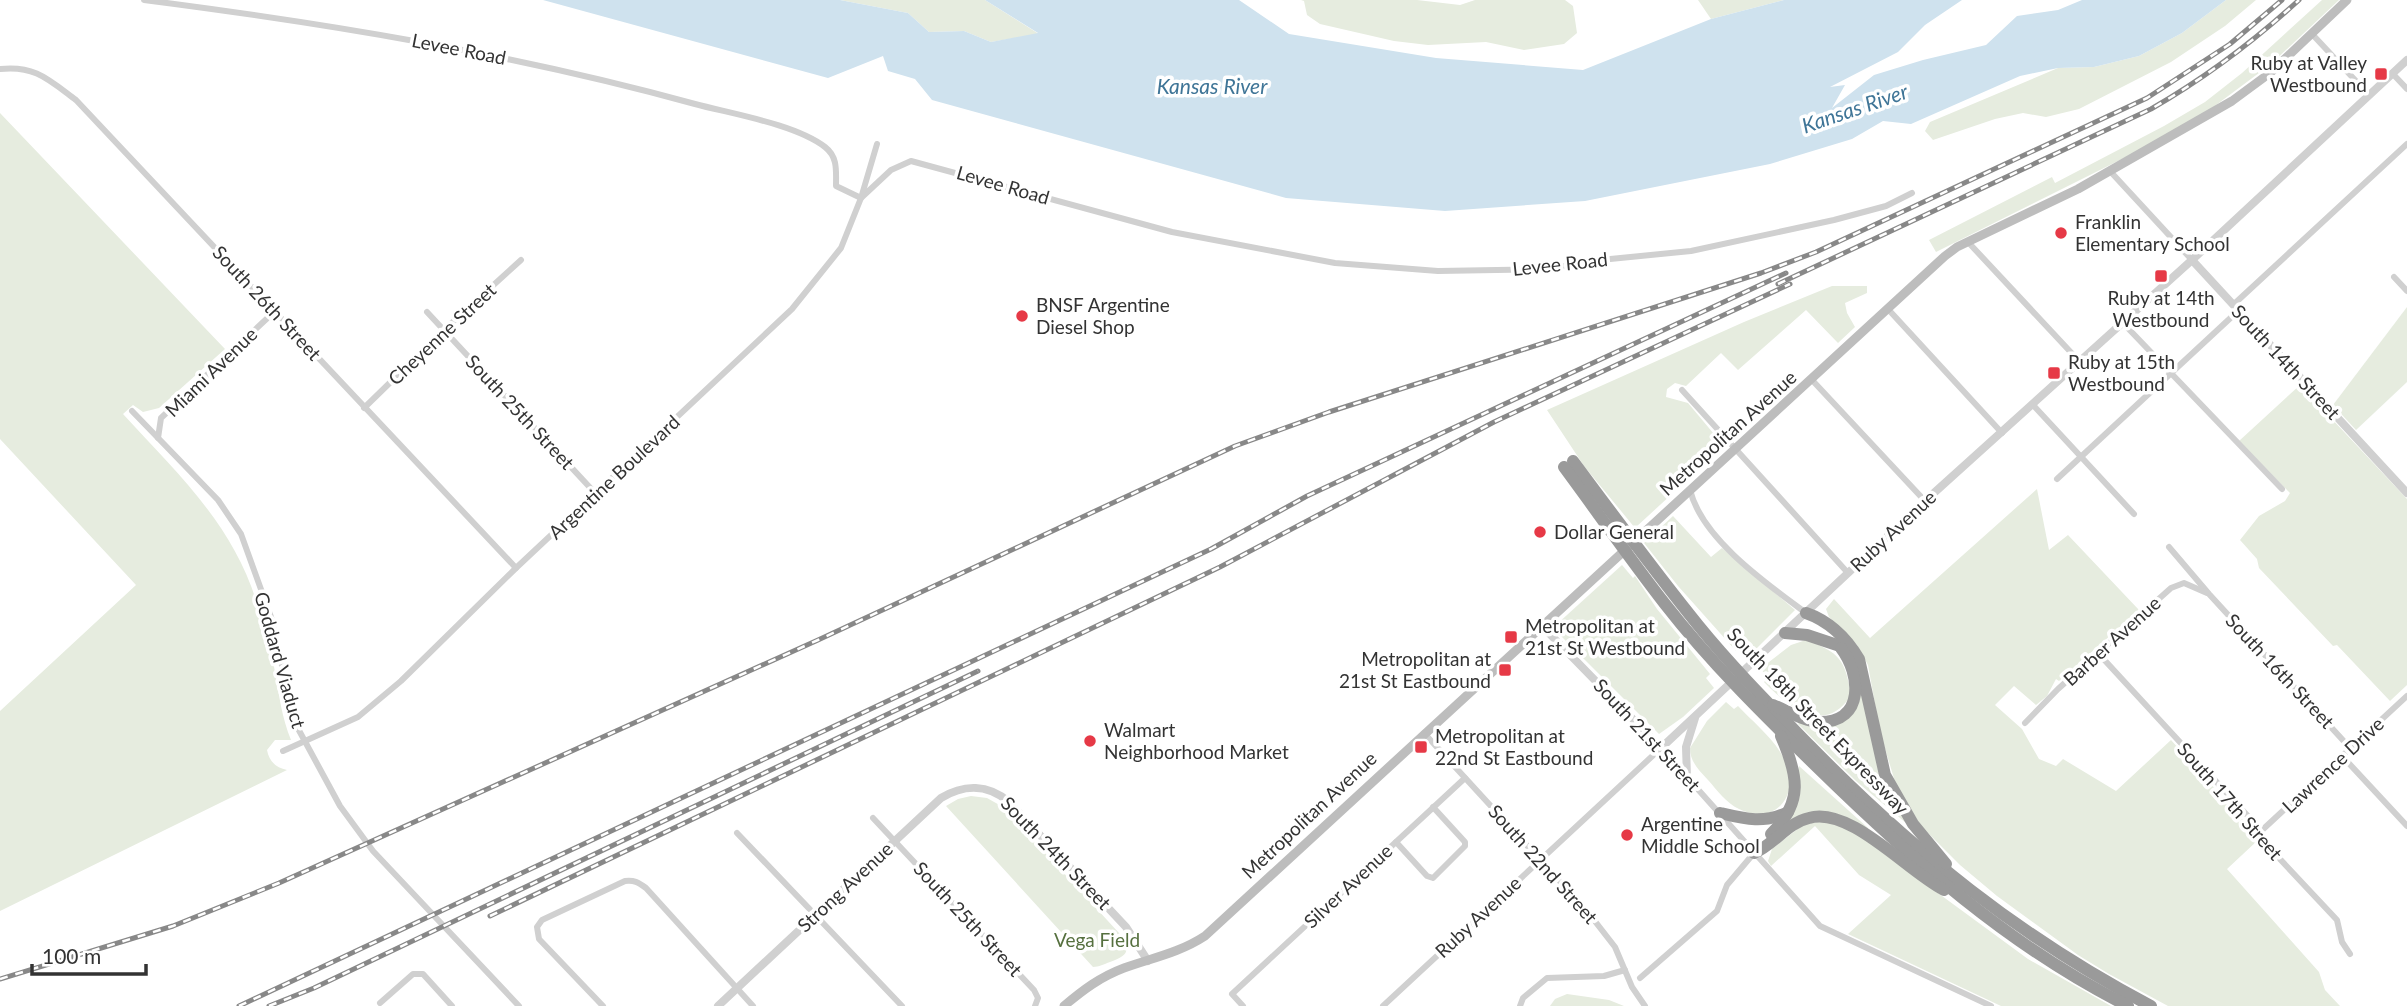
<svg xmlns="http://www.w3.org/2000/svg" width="2407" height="1006" viewBox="0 0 2407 1006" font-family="Lato,sans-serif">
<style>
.green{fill:#e6ecdf}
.water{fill:#cfe2ee}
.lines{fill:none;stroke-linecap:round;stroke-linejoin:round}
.minor{stroke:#d0d0d0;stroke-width:6}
.tertiary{stroke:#d0d0d0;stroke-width:8}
.secondary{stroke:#bdbdbd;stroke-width:9}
.motorway{stroke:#9a9a9a;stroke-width:12}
.rail-casing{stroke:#888;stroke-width:5}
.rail{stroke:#fff;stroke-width:2.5;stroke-dasharray:8;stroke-linecap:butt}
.poi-dot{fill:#e63946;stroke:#fff;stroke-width:2.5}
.labels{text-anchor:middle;stroke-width:7;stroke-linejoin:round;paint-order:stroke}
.street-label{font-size:19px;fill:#333;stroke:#fff}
.poi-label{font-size:19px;fill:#333;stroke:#fff;text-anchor:start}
.park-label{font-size:19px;fill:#56703f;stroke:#fff}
.water-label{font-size:21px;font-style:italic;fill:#3f7597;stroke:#fff}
</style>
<rect width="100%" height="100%" fill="#fff"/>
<g class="green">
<path d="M840,0H985L1039,34L991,42L964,31L929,32L908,13Z"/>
<path d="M1301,0H1417L1460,5L1475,0H1565L1573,6L1577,33L1564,44L1524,50L1486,42L1428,45L1394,41L1320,24L1307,15L1304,1Z"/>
<path d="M1698,0H1784L1711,19Z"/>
<path d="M2226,0H2256L2225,26L2171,62L2079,109L2046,117L2023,113L1995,119L1933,140L1925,131L1930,122L2058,68L2094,67L2139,56L2182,33Z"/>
<path d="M2322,0H2339L2271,64L2208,111L2142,149L1936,252L1929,240L2052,177L2055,183L2164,126L2205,102L2242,73Z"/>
<path d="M0,113L225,349L159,408L143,412L133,405L123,414C176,472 231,522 256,600C264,623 271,648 275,672C279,695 282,718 291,740H275L267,750C269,762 277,768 287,770L0,911V711L136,585L0,439Z"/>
<path d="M1832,286H1867V293L1845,303L1847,313L1855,327L1838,343L1806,310L1738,370L1721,353L1686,386L1675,383L1667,389L1666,397L1688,403L1724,446L1635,528L1584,466L1547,410L1744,322Z"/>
<path d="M2407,307V382L2356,430L2333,405Z"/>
<path d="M2300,385L2407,499V685L2390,701L2337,645L2333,646L2259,568L2257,559L2240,540L2259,516L2285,501L2290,493L2239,441Z"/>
<path d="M2037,489L2049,550L2068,535L2139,610L2059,681L2056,679L2047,696L2036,705L2014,686L1995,705L2022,729L2039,759L2056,766L2063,759L2116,791L2171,740L2246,823L2257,841L2227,869L2319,972L2325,990L2340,1006H2168L2109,974L2078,955L1997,896L1960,865L1921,826L1896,785L1880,732L1868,665L1857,645L1829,617L1826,609L1834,599L1870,638Z"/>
<path d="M1673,516L1711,557L1722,548L1795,610L1750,655L1741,646L1736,651L1678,586L1644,543Z"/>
<path d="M1622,565L1633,578L1635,576L1657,609L1710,674L1706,678L1714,688L1683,717L1659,734L1556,631L1558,628L1556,625Z"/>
<path d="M1806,640C1840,653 1845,659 1851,695C1826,736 1788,707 1764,682L1769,677L1760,669L1791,645Z"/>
<path d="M1861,693L1906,823L1856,781L1798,724L1800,721L1826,725Z"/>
<path d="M1726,702L1734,709L1738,706C1754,723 1777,741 1786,763C1800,798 1773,826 1739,809C1726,803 1717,790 1708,780C1699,770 1690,762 1690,748L1707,721Z"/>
<path d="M1799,766L1868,828L1866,831L1855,822L1789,820Z"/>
<path d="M971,796L987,798L1003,807L1119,933C1130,950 1130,955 1110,962C1104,964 1099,967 1093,967L946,806L958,799Z"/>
<path d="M1824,821L1852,830L2028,959L2111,1006H2001L1848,934L1891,895L1859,875L1815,826L1771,866L1768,861L1772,849L1804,824Z"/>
<path d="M1567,994L1609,1000L1624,1006H1550L1555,999Z"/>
</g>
<path class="water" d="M543,0H840L908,13L929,32L964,31L991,42L1038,33L985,0H1239L1289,34L1436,58L1583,70L1711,19L1784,0H1962L1925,25L1898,52L1830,87L1845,85L1832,108L1874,75L1923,60L1986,45L2017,16L2058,10L2082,0H2226L2182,33L2139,56L2094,67L2058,68L2020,76L1911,124L1883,121L1852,139L1770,164L1585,201L1445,211L1286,198L932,100L915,79L888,71L883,56L828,78Z"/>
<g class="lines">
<g class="minor">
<path d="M144,0C331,24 513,54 695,104C732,114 795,124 825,147C838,157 836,171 836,186L861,198L891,170L911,161L1172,232L1335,263L1438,271L1549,269L1590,261L1691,251L1834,220L1886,206L1912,193"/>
<path d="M2312,34L2369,95"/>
<path d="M0,69C35,65 49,80 76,100L516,568"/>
<path d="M2392,73L2407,89"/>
<path d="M2109,170L2192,260"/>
<path d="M1968,242L2079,361"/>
<path d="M2394,277L2407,291"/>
<path d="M2233,305L2407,144"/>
<path d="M1887,308L2002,433"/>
<path d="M427,312L596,494"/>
<path d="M2122,322L2282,489"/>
<path d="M1812,380L1925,501"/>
<path d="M1682,390L1848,573"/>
<path d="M2033,405L2134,514"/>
<path d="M364,408L444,330L521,260"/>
<path d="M132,411L218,500L241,534L271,617L295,723L340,806L373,851L519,1006"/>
<path d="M158,438L161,418L275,311"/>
<path d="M2057,479L2238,311"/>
<path d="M1690,490C1702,539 1767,584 1806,613"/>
<path d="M2169,547L2209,594L2351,749"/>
<path d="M2098,653L2258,827L2262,840L2337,920L2342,942L2350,954"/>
<path d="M2025,723L2058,689L2171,588L2184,583L2207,593"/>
<path d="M1424,733L1587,911L1615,947L1632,987L1645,1006"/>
<path d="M283,751L358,717L401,681L516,568L792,309L841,248L861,198L877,144"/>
<path d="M2343,757L2407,826"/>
<path d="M873,818L1034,990L1038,998L1035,1006"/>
<path d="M737,833L902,1006"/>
<path d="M2259,833L2407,696"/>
<path d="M1396,842L1427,876L1433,878L1465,846V842L1433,807"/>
<path d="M1640,978L1717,911L1727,885L1754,853"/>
<path d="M380,1003L413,974H423L452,1006"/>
<path d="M603,1006L539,939L537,927L542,920L625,881C634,880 638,882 646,888L753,1006"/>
<path d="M1243,1006L1232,994L1465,778"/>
<path d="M1383,1006L1661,748L1820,926L1991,1006"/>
<path d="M1520,1006L1523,998L1547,978L1604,976L1625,970"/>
</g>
<g class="tertiary">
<path d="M2192,260L2407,493"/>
<path d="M1541,625L1661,748L1925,501L2192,260L2407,60"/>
<path d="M1687,777L1686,747L1695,718"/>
<path d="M718,1006L941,798C964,784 988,784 1009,802L1126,927L1148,961"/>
</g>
<path class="secondary" d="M1064,1006C1083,990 1100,977 1124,968C1152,958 1179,953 1205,936L1945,256L1957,247L2078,189L2232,101L2270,73L2347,0"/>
<g class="motorway">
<path d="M1573,461C1614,516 1655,572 1698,625C1733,668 1772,707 1810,746C1913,851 2021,938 2151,1006"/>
<path d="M1564,467C1598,513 1630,559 1665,604C1711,663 1764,715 1817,767C1910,858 2010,947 2128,1006"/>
<path d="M1806,613C1829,621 1847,639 1859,659L1885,775L1913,824L1946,864"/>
<path d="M1785,633L1807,635L1840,646"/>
<path d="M1773,705C1788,711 1803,721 1820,722C1865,722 1861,674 1841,648"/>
<path d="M1720,813C1745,819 1764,824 1788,812"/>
<path d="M1771,834C1804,802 1798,775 1781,736"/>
<path d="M1754,853C1775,844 1787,823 1809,818C1850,806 1907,871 1944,890"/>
</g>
<defs>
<g id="rail">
<path d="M1778,284L2151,109C2205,78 2253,42 2299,0"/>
<path d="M490,916L1220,567L1494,422L1790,284"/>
<path d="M0,979L173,926L279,883L818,640L1235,446L1329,412L1761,273L1816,252L2147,98L2230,44L2282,0"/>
<path d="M239,1006L1211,549L1307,496L1786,273"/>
<path d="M269,1006L314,988L978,671"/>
</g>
</defs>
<use href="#rail" class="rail-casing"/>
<use href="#rail" class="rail"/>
</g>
<g class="poi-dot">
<rect x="2374" y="67" width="14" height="14" rx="3.5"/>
<circle cx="2061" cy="233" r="7"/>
<rect x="2154" y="269" width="14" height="14" rx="3.5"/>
<circle cx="1022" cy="316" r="7"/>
<rect x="2047" y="366" width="14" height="14" rx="3.5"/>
<circle cx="1540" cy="532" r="7"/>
<rect x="1504" y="630" width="14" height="14" rx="3.5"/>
<rect x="1498" y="663" width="14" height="14" rx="3.5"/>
<circle cx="1090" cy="741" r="7"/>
<rect x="1414" y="740" width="14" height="14" rx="3.5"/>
<circle cx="1627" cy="835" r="7"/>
</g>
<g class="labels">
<g class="street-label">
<text transform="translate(459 49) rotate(11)" y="7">Levee Road</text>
<text transform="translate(1003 185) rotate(16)" y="7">Levee Road</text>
<text transform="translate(1560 264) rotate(-6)" y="7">Levee Road</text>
<text transform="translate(267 303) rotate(47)" y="7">South 26th Street</text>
<text transform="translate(442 334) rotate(-43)" y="7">Cheyenne Street</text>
<text transform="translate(2286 362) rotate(47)" y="7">South 14th Street</text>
<text transform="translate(211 372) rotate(-44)" y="7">Miami Avenue</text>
<text transform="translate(520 412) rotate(47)" y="7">South 25th Street</text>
<text transform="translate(1728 433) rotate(-42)" y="7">Metropolitan Avenue</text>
<text transform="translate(614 477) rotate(-43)" y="7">Argentine Boulevard</text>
<text transform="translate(1893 531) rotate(-43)" y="7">Ruby Avenue</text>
<text transform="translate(2112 641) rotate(-42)" y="7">Barber Avenue</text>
<text transform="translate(280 660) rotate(74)" y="7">Goddard Viaduct</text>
<text transform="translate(2280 671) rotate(47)" y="7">South 16th Street</text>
<text transform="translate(1818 721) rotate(46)" y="7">South 18th Street Expressway</text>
<text transform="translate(1647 735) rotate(47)" y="7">South 21st Street</text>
<text transform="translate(2333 765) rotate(-43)" y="7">Lawrence Drive</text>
<text transform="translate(2230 801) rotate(49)" y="7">South 17th Street</text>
<text transform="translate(1309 815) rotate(-43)" y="7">Metropolitan Avenue</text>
<text transform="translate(1056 853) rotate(46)" y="7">South 24th Street</text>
<text transform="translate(1543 864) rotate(48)" y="7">South 22nd Street</text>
<text transform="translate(1348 886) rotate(-43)" y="7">Silver Avenue</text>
<text transform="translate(845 887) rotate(-43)" y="7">Strong Avenue</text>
<text transform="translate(1478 917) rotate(-43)" y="7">Ruby Avenue</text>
<text transform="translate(968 919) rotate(47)" y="7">South 25th Street</text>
</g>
<g class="poi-label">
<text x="2367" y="70" text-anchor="end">Ruby at Valley<tspan x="2367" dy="22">Westbound</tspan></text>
<text x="2075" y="229">Franklin<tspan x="2075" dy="22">Elementary School</tspan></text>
<text x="2161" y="305" text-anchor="middle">Ruby at 14th<tspan x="2161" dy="22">Westbound</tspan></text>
<text x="1036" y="312">BNSF Argentine<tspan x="1036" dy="22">Diesel Shop</tspan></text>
<text x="2068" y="369">Ruby at 15th<tspan x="2068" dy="22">Westbound</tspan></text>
<text x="1554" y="539">Dollar General</text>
<text x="1525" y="633">Metropolitan at<tspan x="1525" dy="22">21st St Westbound</tspan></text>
<text x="1491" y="666" text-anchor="end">Metropolitan at<tspan x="1491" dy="22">21st St Eastbound</tspan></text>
<text x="1104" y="737">Walmart<tspan x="1104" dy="22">Neighborhood Market</tspan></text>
<text x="1435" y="743">Metropolitan at<tspan x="1435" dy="22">22nd St Eastbound</tspan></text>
<text x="1641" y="831">Argentine<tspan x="1641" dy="22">Middle School</tspan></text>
</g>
<g class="park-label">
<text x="1097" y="947">Vega Field</text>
</g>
<g class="water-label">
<text x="1212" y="94">Kansas River</text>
<text transform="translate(1855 109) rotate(-19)" y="7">Kansas River</text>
</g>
</g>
<path d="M32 964v10h114v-10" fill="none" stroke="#333333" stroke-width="3.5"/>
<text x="42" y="964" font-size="21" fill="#333333" stroke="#ffffff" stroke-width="5" paint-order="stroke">100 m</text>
</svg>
